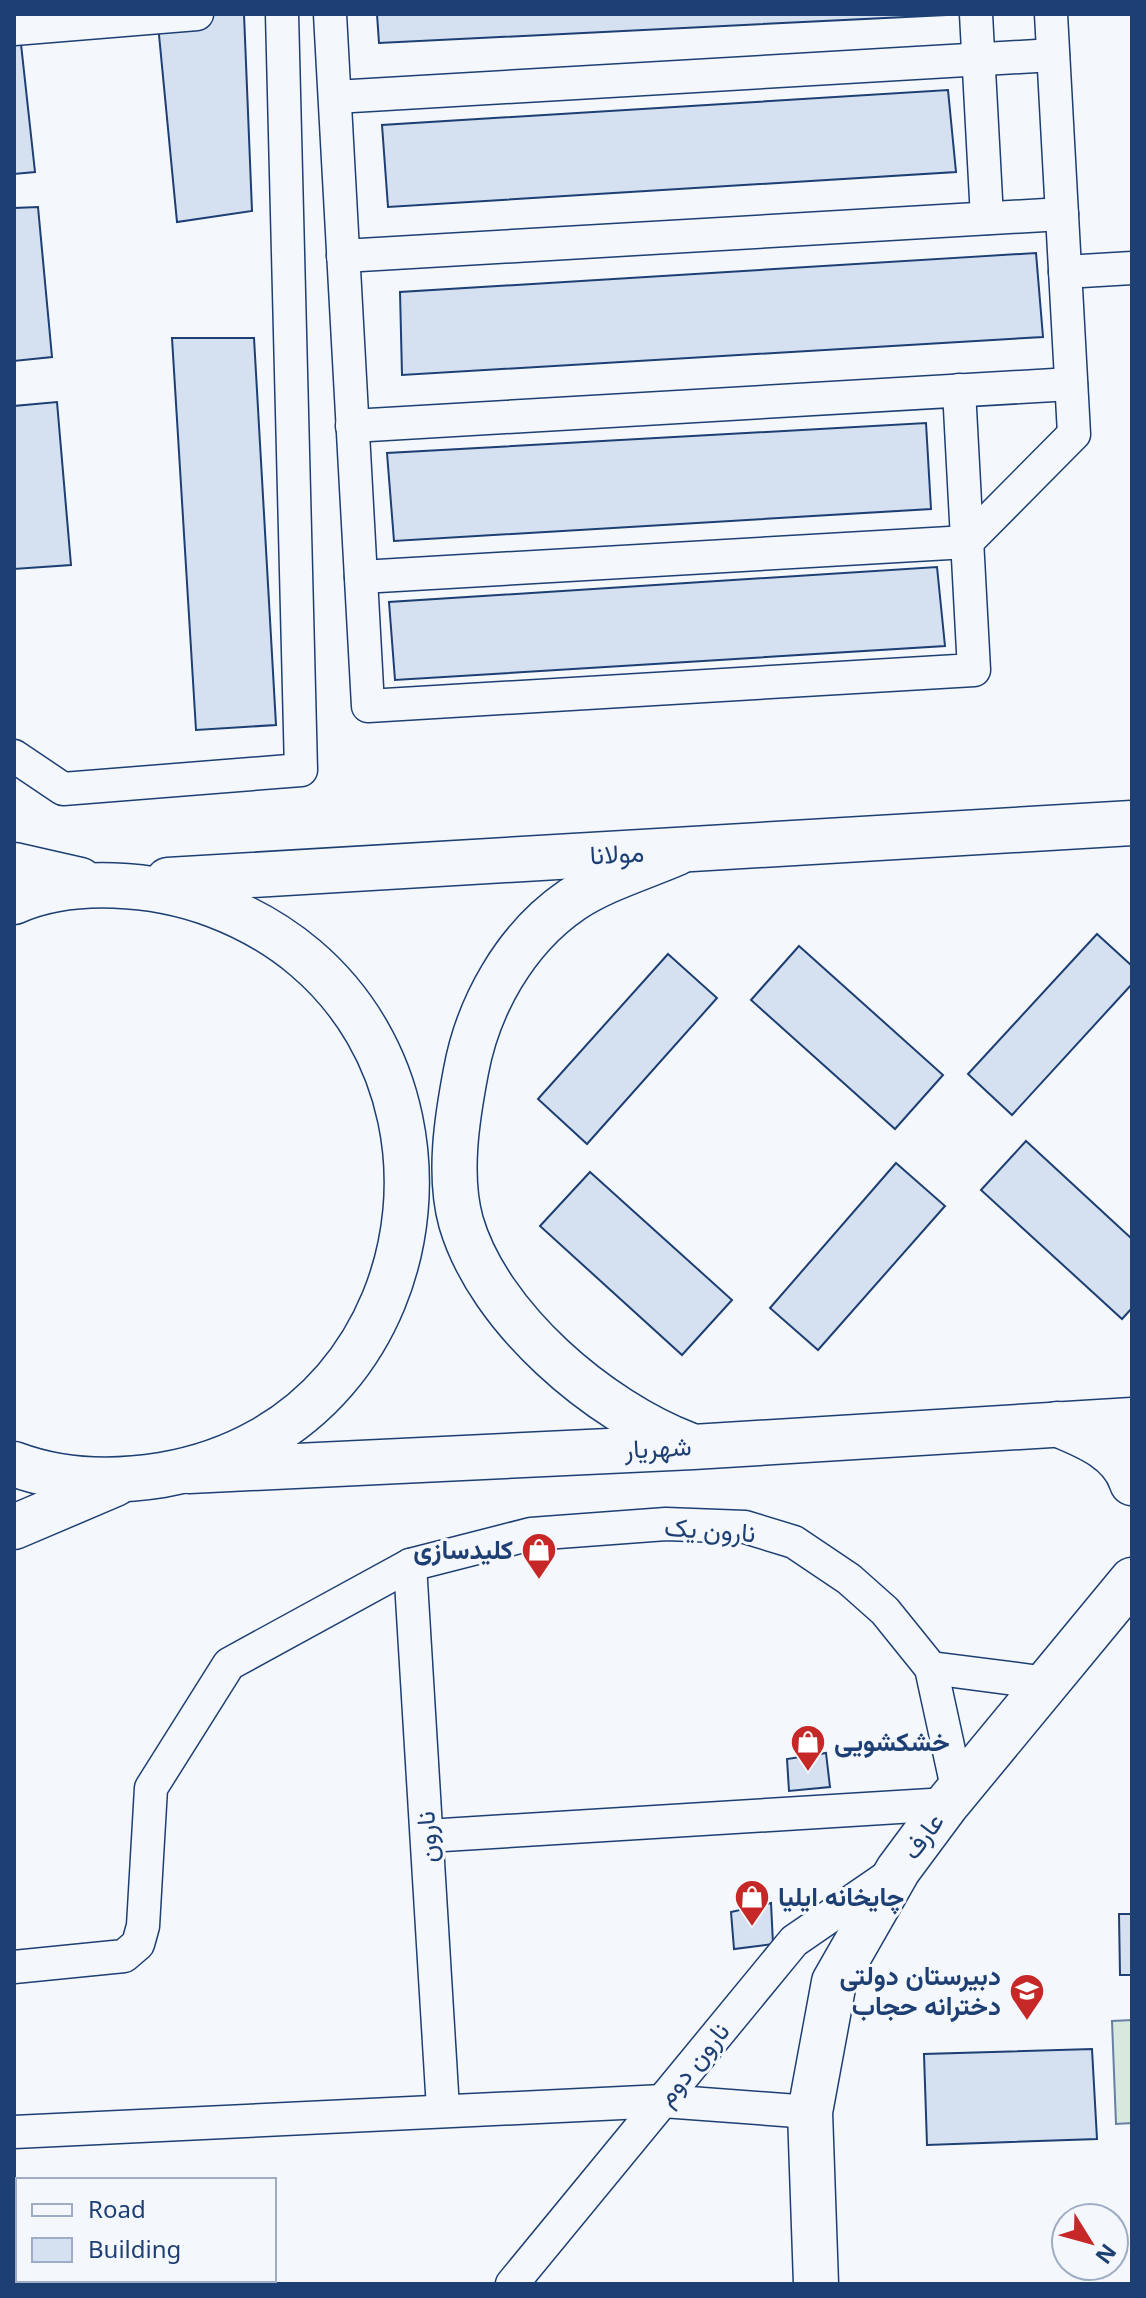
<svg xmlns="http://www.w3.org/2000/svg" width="1146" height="2298" viewBox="0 0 1146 2298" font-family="'Noto Sans',Vazirmatn,sans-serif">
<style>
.green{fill:#d7e8df;stroke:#687fa3;stroke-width:2}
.building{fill:#d5e0f0;stroke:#1d3f73;stroke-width:2}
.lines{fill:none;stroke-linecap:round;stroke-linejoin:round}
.street-casing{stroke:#1d3f73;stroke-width:35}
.secondary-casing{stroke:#1d3f73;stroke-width:47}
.primary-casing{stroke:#1d3f73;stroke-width:47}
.street{stroke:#f4f7fb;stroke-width:32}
.secondary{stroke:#f4f7fb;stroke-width:44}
.primary{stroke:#f4f7fb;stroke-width:44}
.labels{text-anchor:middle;stroke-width:6;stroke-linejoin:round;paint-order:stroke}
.street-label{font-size:26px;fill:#1d3f73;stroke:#f4f7fb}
.poi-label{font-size:26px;font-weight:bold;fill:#1d3f73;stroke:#f4f7fb;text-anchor:end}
</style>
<rect width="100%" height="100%" fill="#f4f7fb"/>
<path class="green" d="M1132,2020V2123L1116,2124L1112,2021Z"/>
<g class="building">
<path d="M157,14H244L252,211L177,222Z"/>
<path d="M377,14H946V15L379,43Z"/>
<path d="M14,35H20L35,172L14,174Z"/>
<path d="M948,90L956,172L388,207L382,125Z"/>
<path d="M38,207L52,357L14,361V208Z"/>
<path d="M1036,253L1043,337L402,375L400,292Z"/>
<path d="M172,338H254L276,725L196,730Z"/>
<path d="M57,402L71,565L14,569V406Z"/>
<path d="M926,423L931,509L394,541L387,453Z"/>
<path d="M937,567L945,646L395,680L389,602Z"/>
<path d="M1097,934L1132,966V984L1012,1115L968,1074Z"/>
<path d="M799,946L943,1075L895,1129L751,1000Z"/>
<path d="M668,954L717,998L587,1144L538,1099Z"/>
<path d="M1026,1141L1132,1239V1308L1122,1319L981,1190Z"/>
<path d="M896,1163L945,1206L818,1350L770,1308Z"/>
<path d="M590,1172L732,1300L682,1355L540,1226Z"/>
<path d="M826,1753L830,1787L789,1791L787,1759Z"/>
<path d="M771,1903L773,1944L734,1949L731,1912Z"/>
<path d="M1119,1914H1132V1975H1120Z"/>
<path d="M1092,2049L1097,2139L927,2145L924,2054Z"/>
</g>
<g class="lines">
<defs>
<g id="street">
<path d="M330,14L368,706L974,670L959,390"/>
<path d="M976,14L987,218"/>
<path d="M14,29L197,14"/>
<path d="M335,97L1053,55"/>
<path d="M343,256L1062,214"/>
<path d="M1065,272L1132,268"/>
<path d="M352,426L1071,384"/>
<path d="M361,577L967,542L1074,434L1051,14"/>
<path d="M14,756L63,789L301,770L282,14"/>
<path d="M410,1565L443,2109"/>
<path d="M931,1668L1047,1683"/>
<path d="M427,1836L947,1804"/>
<path d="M14,1967L124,1956L138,1944L143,1926L151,1788L229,1664L410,1565L531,1534L666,1524L745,1527L794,1542L849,1579L885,1611L931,1668L958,1792"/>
<path d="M14,2132L663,2101L810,2112"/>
<path d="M512,2284L794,1941L890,1875"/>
</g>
<g id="secondary">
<path d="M677,853C642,868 604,879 572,900C515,939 478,1006 466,1071C457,1118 448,1175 461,1222C489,1318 599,1411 689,1445"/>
<path d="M1057,1424C1086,1436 1122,1450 1132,1483"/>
<path d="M189,1471L693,1447L1132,1420"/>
<path d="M816,2284L810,2112L834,1982L898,1870L947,1804L1132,1580"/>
</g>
<g id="primary">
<path d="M14,865L80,880"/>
<path d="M168,880L1132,823"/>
<path d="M14,902C72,876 156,883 214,905C497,1011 459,1425 162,1475C112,1483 62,1482 14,1464"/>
<path d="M14,1527L115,1484"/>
</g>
</defs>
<use href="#street" class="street-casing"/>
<use href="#secondary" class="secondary-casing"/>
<use href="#primary" class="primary-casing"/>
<use href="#street" class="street"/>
<use href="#secondary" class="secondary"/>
<use href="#primary" class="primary"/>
</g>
<defs>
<symbol id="shop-pin" viewBox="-11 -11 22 30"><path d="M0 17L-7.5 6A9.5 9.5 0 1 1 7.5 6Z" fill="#c62828" stroke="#f4f7fb"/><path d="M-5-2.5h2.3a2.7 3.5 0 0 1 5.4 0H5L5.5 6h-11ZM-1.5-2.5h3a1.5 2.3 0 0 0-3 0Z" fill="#fff"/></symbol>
<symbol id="school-pin" viewBox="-11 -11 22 30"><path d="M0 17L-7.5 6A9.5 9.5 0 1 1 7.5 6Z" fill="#c62828" stroke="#f4f7fb"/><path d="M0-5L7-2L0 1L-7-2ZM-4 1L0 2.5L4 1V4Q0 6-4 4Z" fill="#fff"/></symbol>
</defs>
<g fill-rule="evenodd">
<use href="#shop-pin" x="519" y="1530" width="40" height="54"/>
<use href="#shop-pin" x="788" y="1722" width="40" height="54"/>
<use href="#shop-pin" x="732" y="1877" width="40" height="54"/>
<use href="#school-pin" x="1007" y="1971" width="40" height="54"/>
</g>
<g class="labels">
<g class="street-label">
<text transform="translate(617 854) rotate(-3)" y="9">مولانا</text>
<text transform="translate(658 1448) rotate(-3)" y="9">شهریار</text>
<text transform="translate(710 1530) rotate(4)" y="9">نارون یک</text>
<text transform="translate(923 1836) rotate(-53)" y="9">عارف</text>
<text transform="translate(427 1837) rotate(-94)" y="9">نارون</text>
<text transform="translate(693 2064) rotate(-51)" y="9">نارون دوم</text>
</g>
<g class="poi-label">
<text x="513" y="1559">کلیدسازی</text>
<text x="834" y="1751" text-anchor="start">خشکشویی</text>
<text x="778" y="1906" text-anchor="start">چایخانه ایلیا</text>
<text x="1001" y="1985">دبیرستان دولتی<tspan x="1001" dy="30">دخترانه حجاب</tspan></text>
</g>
</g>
<rect width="1146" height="2298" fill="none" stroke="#1d3f73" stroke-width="32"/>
<rect x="16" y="2178" width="260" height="104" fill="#f4f7fb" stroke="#9eadc5" stroke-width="2"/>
<rect x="32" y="2204" width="40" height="12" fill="#f4f7fb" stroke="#9eadc5" stroke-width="2"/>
<text x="88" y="2218" font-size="24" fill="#1d3f73">Road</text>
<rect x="32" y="2238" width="40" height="24" fill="#d5e0f0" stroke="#9eadc5" stroke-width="2"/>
<text x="88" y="2258" font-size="24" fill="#1d3f73">Building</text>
<g transform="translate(1090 2242) rotate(127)"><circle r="38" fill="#f4f7fb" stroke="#9eadc5" stroke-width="2"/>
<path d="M0-6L14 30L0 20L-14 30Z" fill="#c62828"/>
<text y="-12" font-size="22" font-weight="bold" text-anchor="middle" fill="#1d3f73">N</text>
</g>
</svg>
